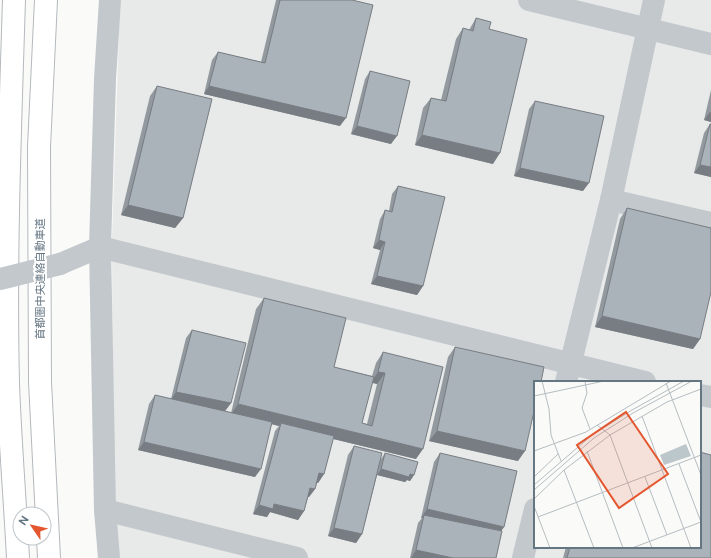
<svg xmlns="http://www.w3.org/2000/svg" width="711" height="558" viewBox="0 0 711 558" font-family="'Public Sans','Noto Sans JP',sans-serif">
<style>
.built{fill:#e8e9e9;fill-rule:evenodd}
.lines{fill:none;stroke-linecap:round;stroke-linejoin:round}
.highway-casing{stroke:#b4b9bd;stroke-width:24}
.minor{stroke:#c3c8cc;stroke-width:22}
.highway{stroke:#fff;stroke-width:22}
.minor-bridge{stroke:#c3c8cc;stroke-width:22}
.wall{fill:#929a9f;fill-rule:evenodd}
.shaded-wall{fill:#777d82}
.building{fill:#aab3b9;stroke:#777d82}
.labels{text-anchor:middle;stroke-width:4;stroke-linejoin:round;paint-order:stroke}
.street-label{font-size:11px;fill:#657683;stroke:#fff}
.inset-road{fill:none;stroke:#b5bdc2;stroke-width:1}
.view{fill:#e4572e;fill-opacity:0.15;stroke:#e4572e;stroke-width:2}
.inset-edge{fill:none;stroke:#657683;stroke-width:2}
</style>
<rect width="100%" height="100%" fill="#fafaf8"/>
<path class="built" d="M120,0H711V558H118L113,502L112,238ZM535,382H700V547H535Z"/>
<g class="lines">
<defs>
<g id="highway">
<path d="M14,0C10,128 5,256 8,383C10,441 15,500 18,558"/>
<path d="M46,0L39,147L40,382L49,558"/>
</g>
</defs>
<use href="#highway" class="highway-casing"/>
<g class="minor">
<path d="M529,0L711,44"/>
<path d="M611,200L711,223"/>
<path d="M60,264L100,247L645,382"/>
<path d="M566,382L611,200L654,0"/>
<path d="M700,395L711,397"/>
<path d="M105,510L297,558"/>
<path d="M109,558L105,510L100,247L105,79L110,0"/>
<path d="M523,558L535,509"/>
</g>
<use href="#highway" class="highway"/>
<path class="minor-bridge" d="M0,279L60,264"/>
</g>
<g class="wall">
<path d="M276,0H352L340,126L204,94L212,60L218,52L261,62Z"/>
<path d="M476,18L489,29L493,164L415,145L423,108L431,98L441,100L456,39L463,28L469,30Z"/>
<path d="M370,71L391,144L351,134L365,79Z"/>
<path d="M157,86L183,218L175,228L121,215L150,96Z"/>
<path d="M711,90V122L704,120Z"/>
<path d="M535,101L583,191L514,176L529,109Z"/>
<path d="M710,124L711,177L694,173L704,133Z"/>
<path d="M398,186L423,286L417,295L371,284L380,250L373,248L380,219L385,210L389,211L392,194Z"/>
<path d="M627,208L700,339L693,349L595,327L620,219Z"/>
<path d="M264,298L334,367L372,376L376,363L383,352L416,459L333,439L324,474L318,483H317L315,489L309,497H308L304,511L298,520L270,512L267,517L253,514L275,431L279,426L272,424L255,477L138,450L149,404L155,395L171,399L186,338L192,330L231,403L225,411L231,413L256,309ZM372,383L377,384L367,424L362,423Z"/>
<path d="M455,347L518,461L429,441L448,357Z"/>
<path d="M354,446L381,459L385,453L414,475L410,481L407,480L405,482L377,475L362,534L356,543L328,536L348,455Z"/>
<path d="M440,453L501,531L496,558H410L418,523L422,518H421L434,462Z"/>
<path d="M566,547H700L711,558H563Z"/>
</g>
<g class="shaded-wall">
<path d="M209,86L346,118L340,126L204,94Z"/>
<path d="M710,112H711V122L704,120Z"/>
<path d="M357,126L397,136L391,144L351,134Z"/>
<path d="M422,135L500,153L493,164L415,145Z"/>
<path d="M700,165L711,167V177L694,173Z"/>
<path d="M520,168L589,183L583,191L514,176Z"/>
<path d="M128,205L183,218L175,228L121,215Z"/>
<path d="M379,240L385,242L380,250L373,248Z"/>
<path d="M377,276L423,286L417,295L371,284Z"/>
<path d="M602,316L700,339L693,349L595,327Z"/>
<path d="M378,372L385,373L377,384L371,382Z"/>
<path d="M176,392L231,403L225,411L170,401Z"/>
<path d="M238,404L423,449L416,459L280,426L281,423L279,426L231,414Z"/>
<path d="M437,431L525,451L518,461L429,441Z"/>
<path d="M144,442L261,469L255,477L138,450Z"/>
<path d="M381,469L410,474L414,475L410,481L407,480L405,482L377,475Z"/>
<path d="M319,473L324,474L318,483L314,482Z"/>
<path d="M310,488L315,489L309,497L305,496Z"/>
<path d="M274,504L304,511L298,520L270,512L267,517L253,514L259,505Z"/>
<path d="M427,509L504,527L498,536L424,515L422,518H421Z"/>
<path d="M334,528L362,534L356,543L328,536Z"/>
<path d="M416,550L453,558H411Z"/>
</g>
<g class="building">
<path d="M280,0H352L373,5L346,118L209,86L218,52L265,63Z"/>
<path d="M476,18L491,22L489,29L527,39L500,153L422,135L431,98L446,101L463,28L473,31Z"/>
<path d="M370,71L410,81L397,136L357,126Z"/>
<path d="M157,86L212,99L183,218L128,205Z"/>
<path d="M535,101L604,116L589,183L520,168Z"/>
<path d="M710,124H711V167L700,165Z"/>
<path d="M398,186L445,197L423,286L377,276L385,242L379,240L385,210L392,212Z"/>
<path d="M627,208L711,228V292L700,339L602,316Z"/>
<path d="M264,298L346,318L334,367L374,377L362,423L372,426L385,373L378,372L383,352L443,367L423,449L238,404Z"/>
<path d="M192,330L246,343L231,403L176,392Z"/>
<path d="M455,347L544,367L541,382H535V407L525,451L437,431Z"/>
<path d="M155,395L272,422L261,469L144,442Z"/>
<path d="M281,423L334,436L324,474L319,473L315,489L310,488L304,511L274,504L273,509L259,505Z"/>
<path d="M354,446L382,453L362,534L334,528Z"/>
<path d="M700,452L711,455V558H567L570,547H700Z"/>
<path d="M385,453L418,462L414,475L410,474L409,477L381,469Z"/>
<path d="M440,453L517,471L504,527L427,509Z"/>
<path d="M424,515L502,531L496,558H453L416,550Z"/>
</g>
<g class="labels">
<g class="street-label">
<text transform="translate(40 279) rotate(-90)" y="4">首都圏中央連絡自動車道</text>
</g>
</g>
<g transform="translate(534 381)">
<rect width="167" height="167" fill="#fafaf8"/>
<path d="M152,63L157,75L130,84L126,74Z" fill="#bbc7cb"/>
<path class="inset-road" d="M8,0L15,28L17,54L27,80M51,0L53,12L48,27L56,48M132,2L167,94M0,15L70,0M108,35L157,167M63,44L76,54L118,167M0,70L52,51L137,0M53,70L89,167M145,83L167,141M30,89L60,167M0,96L24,73M111,96L133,154M0,104L58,54L98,29L150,0M0,109L60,57L99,32L158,0M0,118L30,89L76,54L133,21L167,8M0,125L16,167M4,136L167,74M98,167L167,141"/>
<path class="view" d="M92,31L134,93L85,127L43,64Z"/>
<rect width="167" height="167" class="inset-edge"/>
</g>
<g transform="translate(32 526) rotate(304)"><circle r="19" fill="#ffffff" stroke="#c1c8cd"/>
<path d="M0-3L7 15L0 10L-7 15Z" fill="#e4572e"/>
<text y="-6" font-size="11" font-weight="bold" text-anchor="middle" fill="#657683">N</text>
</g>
</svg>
